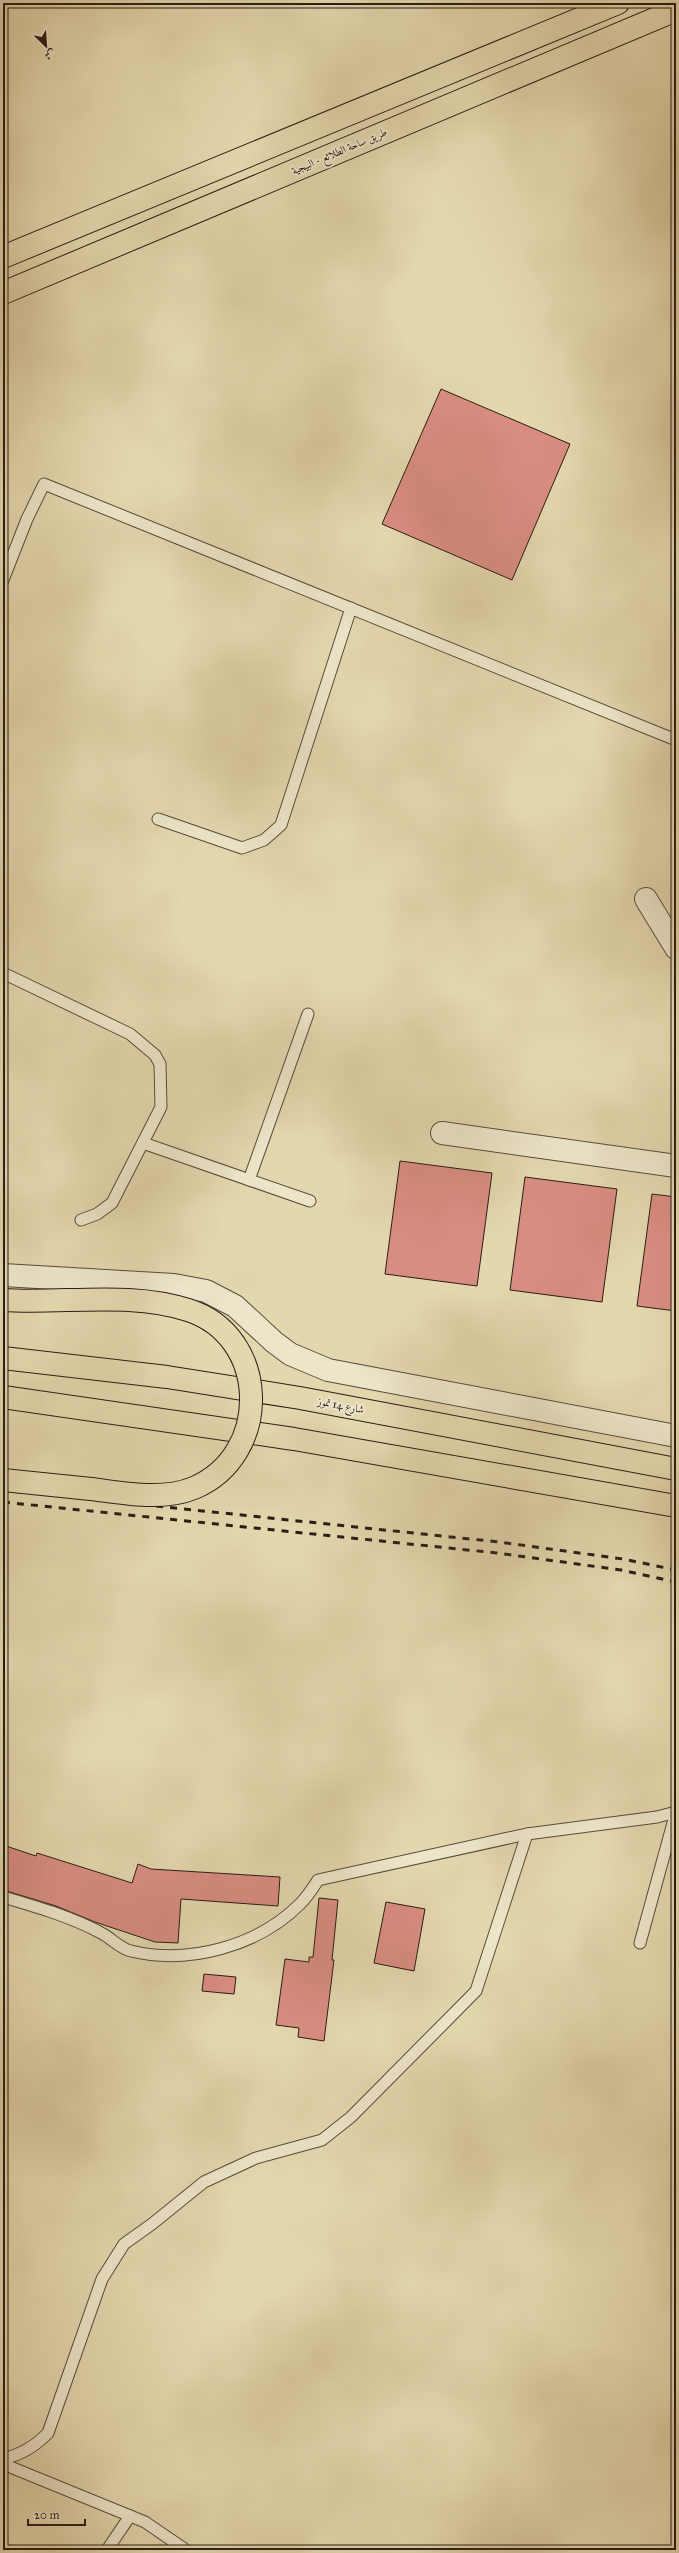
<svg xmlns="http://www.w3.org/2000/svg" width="679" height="2553" viewBox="0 0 679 2553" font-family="'IM FELL Great Primer',Amiri,serif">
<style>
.building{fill:#d98d82;stroke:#281d15}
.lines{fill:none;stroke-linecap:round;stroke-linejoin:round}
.lane-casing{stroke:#574c3b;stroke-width:13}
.street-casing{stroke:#574c3b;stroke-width:24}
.primary-casing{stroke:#281d15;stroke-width:24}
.lane{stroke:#ede5ca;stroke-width:11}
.street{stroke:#ede5ca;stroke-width:22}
.primary{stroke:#e4d7ae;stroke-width:22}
.rail{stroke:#281d15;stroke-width:3;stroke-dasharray:7 7;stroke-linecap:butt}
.primary-bridge-casing{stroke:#281d15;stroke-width:24;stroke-linecap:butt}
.primary-bridge{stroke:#e4d7ae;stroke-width:22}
.labels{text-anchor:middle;stroke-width:4;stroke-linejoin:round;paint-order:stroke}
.street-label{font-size:11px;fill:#281d15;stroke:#ede5ca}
</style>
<rect width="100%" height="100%" fill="#e4d7ae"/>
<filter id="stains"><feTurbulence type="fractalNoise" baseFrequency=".005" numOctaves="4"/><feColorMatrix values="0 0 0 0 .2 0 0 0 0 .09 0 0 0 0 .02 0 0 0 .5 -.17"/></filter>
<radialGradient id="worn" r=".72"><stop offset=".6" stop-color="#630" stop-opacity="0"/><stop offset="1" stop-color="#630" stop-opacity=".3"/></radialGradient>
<g class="building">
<path d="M441,389L570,444L512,580L382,524Z"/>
<path d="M400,1161L492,1173L477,1286L385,1274Z"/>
<path d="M525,1177L617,1189L602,1302L510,1290Z"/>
<path d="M652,1194L676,1197V1311L637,1306Z"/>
<path d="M3,1845L36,1856L37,1853L132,1883L138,1864L151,1869L280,1877L278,1906L181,1899L178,1943L155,1942L95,1922L56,1906L3,1890Z"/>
<path d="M319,1898L338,1900L332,1960H334L324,2041L298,2037L299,2028L276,2025L285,1959L309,1962V1957H313Z"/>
<path d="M386,1902L425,1909L414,1971L374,1963Z"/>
<path d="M204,1974L236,1977L234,1994L202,1991Z"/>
</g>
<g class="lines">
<defs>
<g id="lane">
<path d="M3,580L27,519L44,484L676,740"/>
<path d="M158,819L242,848L264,840L281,825L351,608"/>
<path d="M3,973L130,1034L155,1055L160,1064L161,1107L112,1203L97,1214L81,1220"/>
<path d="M143,1143L310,1201"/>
<path d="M249,1180L308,1014"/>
<path d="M3,1897C37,1907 72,1917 103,1934C112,1939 121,1949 131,1951C189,1965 258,1946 300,1904C307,1897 313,1888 318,1880L527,1834L657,1817L676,1812V1810"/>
<path d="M640,1943L676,1812"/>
<path d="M3,2459C22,2454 34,2447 48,2433L102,2279L124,2244L152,2224L204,2182L256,2158L322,2140L351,2117L476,1991L527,1834"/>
<path d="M3,2464L145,2522L186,2550"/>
<path d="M107,2550L130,2516"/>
</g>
<g id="street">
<path d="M646,899L676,948"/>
<path d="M442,1133L676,1166"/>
<path d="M3,1275L174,1285L206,1291L235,1306L274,1342L290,1354L328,1370L676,1436"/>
</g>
<g id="primary">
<path d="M3,257L618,3"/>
<path d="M3,293L676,10"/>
<path d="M3,1358L167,1377L300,1398L676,1469"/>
<path d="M3,1397L294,1439L676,1506"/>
</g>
</defs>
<use href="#lane" class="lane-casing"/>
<use href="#street" class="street-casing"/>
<use href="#primary" class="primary-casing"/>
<use href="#lane" class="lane"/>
<use href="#street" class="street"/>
<use href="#primary" class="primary"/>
<g class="rail">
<path d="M3,1490L499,1542L623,1559L676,1570"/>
<path d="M3,1502L497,1553L621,1570L676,1582"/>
</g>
<defs>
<path id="primary-bridge" d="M3,1300C63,1304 130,1291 188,1310C270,1336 272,1455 194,1488C162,1501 124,1493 91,1489C62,1486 32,1483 3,1480"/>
</defs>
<use href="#primary-bridge" class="primary-bridge-casing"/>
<use href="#primary-bridge" class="primary-bridge"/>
</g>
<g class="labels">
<g class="street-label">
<text transform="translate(339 151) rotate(-23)" y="4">طريق ساحة الطلائع - البيجية</text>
<text transform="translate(341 1405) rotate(11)" y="4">شارع 14 تموز</text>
</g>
</g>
<rect width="679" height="2553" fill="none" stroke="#e4d7ae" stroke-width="16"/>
<rect x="4" y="4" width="671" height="2545" fill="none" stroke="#281d15" stroke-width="2"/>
<rect x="8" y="8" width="663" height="2537" fill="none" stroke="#281d15"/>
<g transform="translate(46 46) rotate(155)" stroke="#ede5ca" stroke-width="3" paint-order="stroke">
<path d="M0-3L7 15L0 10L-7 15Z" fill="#281d15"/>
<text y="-6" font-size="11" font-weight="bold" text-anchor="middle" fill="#281d15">ش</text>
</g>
<path d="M28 2519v6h57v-6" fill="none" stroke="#281d15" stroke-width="2"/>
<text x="34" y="2519" font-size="12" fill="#281d15" stroke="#ede5ca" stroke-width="3" paint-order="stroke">20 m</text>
<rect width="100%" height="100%" filter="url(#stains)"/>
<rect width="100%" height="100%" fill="url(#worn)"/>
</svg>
